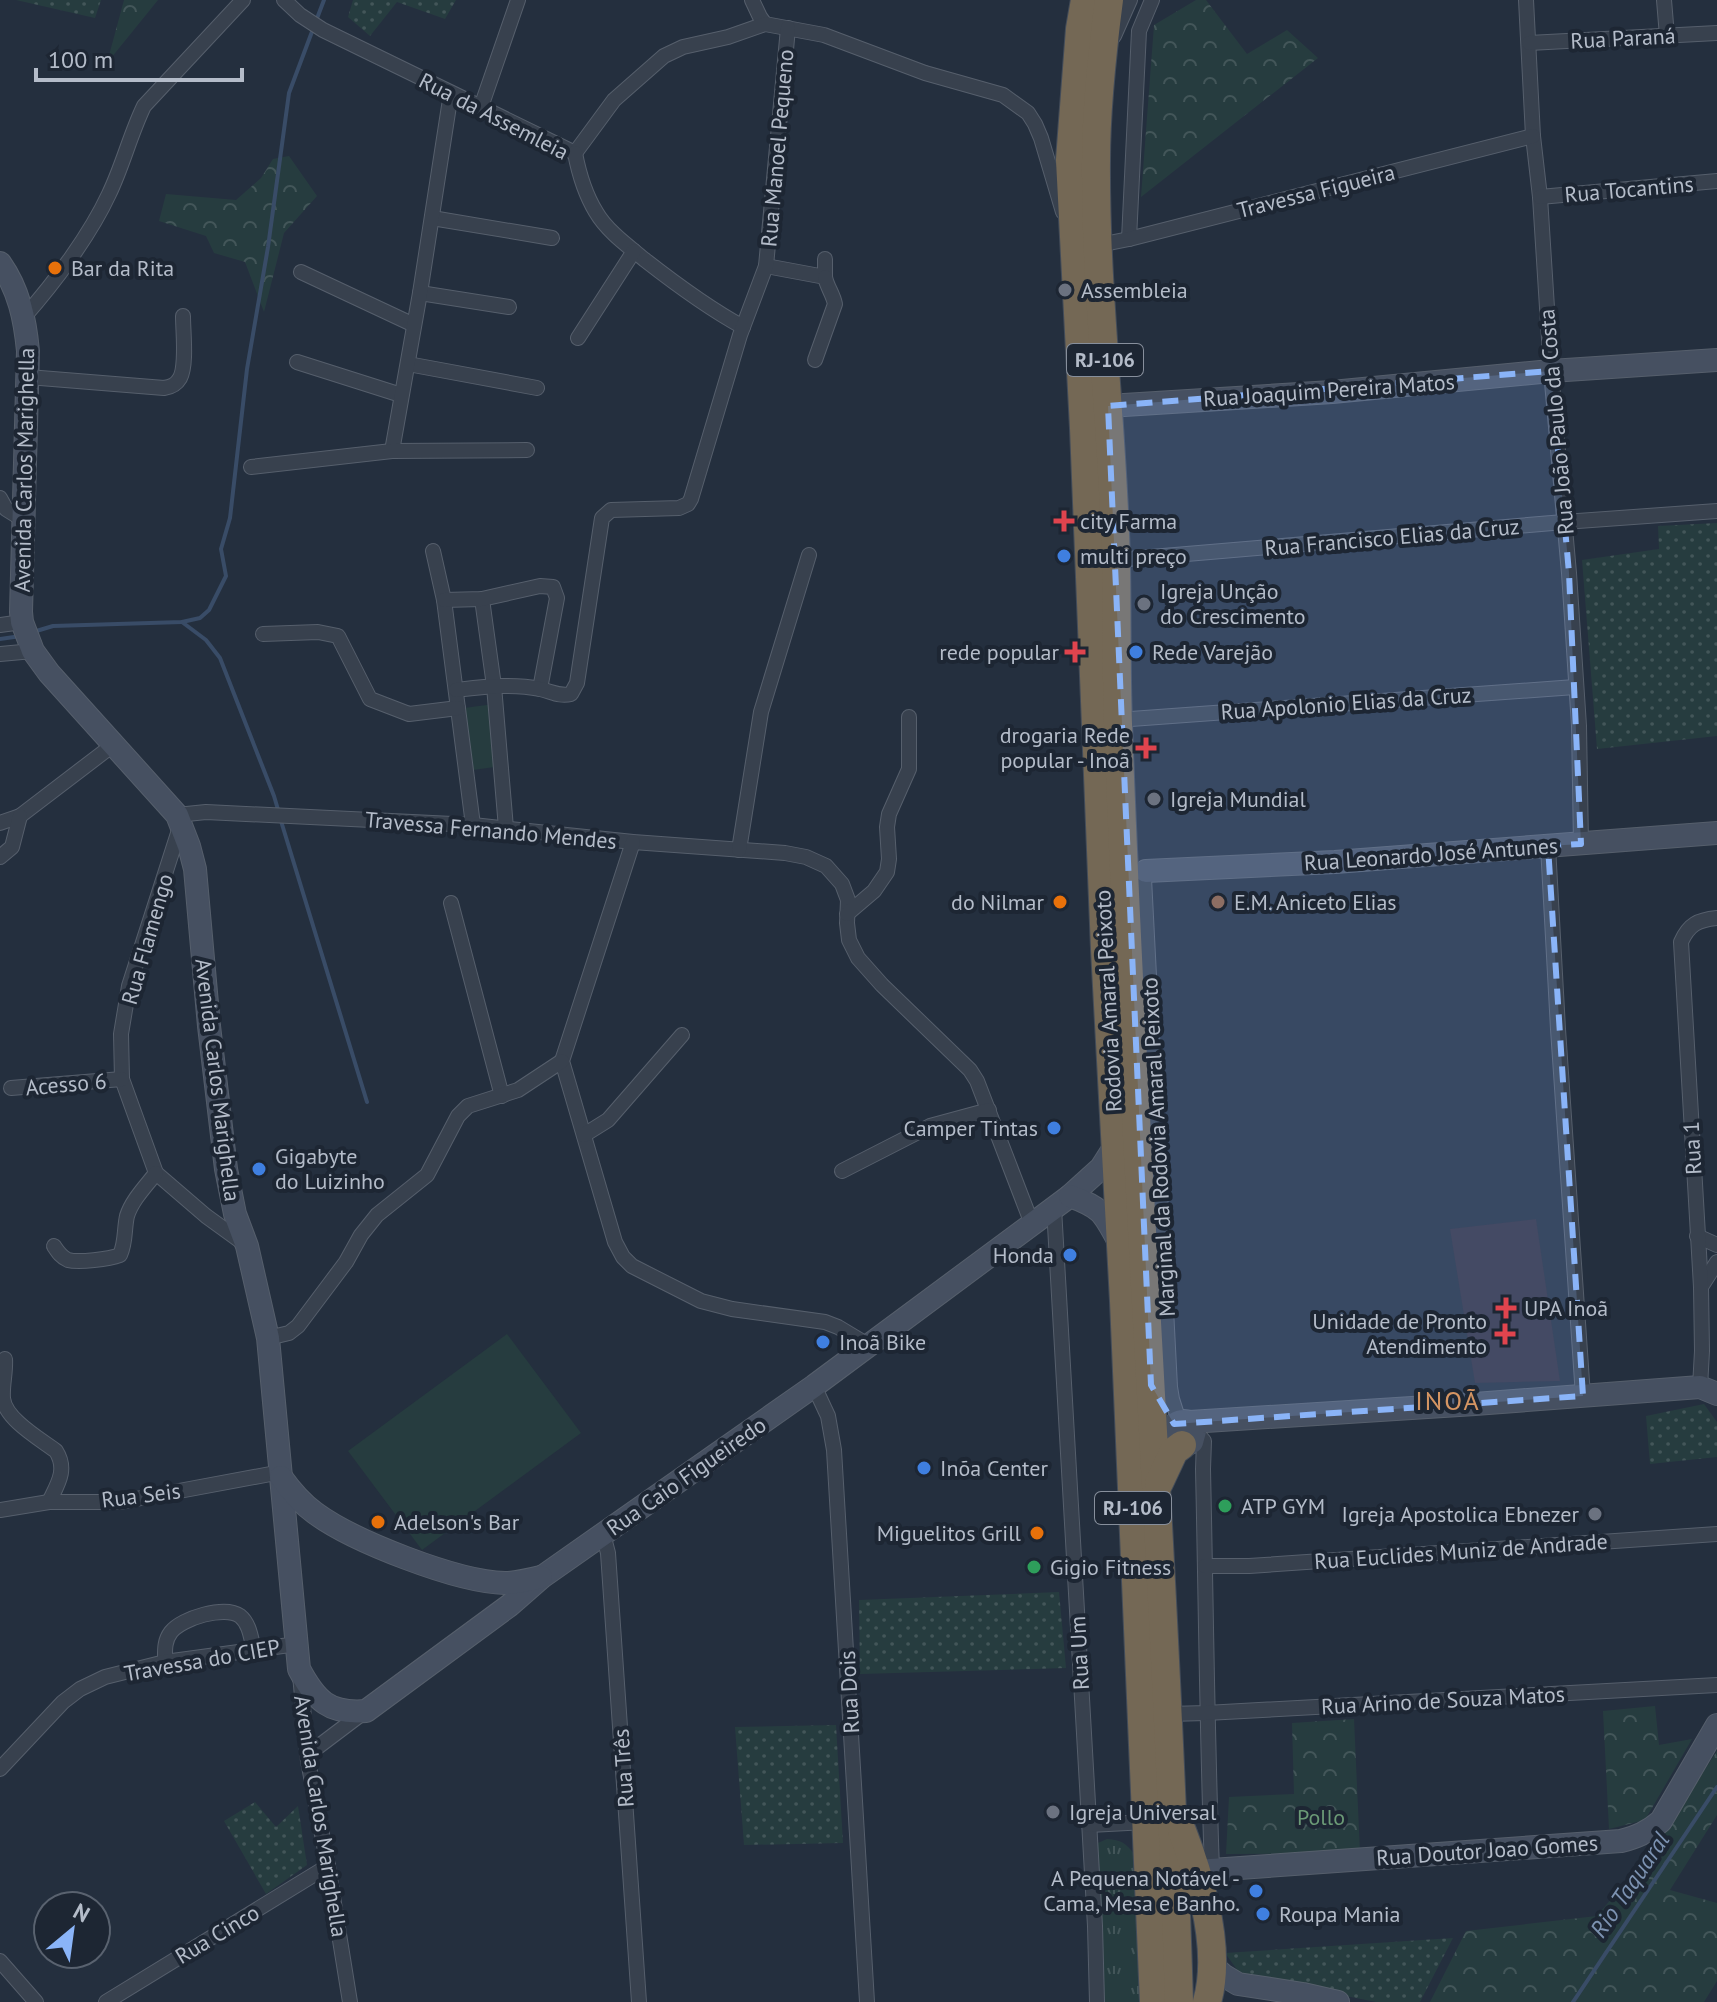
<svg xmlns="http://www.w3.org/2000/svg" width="1717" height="2002" viewBox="0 0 1717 2002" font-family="'PT Sans',sans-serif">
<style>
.medical{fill:#32303f}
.grass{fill:url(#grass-dots)}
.forest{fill:url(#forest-crowns)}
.park{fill:url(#park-tufts)}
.pitch{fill:#263c3f}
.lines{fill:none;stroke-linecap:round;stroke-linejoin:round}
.stream{stroke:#394c67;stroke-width:4}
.street-casing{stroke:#565f6c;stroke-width:16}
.secondary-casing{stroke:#565f6c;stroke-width:24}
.highway-casing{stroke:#434c59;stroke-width:30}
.street{stroke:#38414e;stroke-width:14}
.secondary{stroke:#465061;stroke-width:22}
.highway{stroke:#746855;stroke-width:28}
.marked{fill:#8ab4f8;fill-opacity:0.2;stroke:#8ab4f8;stroke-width:6;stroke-dasharray:16 10;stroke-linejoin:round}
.food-dot{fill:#e8710a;stroke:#1d2633;stroke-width:3}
.worship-dot{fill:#6b7280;stroke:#1d2633;stroke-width:3}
.health-dot{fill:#e0444e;stroke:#1d2633;stroke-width:3}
.shop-dot{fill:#3f7fe0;stroke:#1d2633;stroke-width:3}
.education-dot{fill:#8d6e63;stroke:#1d2633;stroke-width:3}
.leisure-dot{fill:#2e9e5b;stroke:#1d2633;stroke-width:3}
.labels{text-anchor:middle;stroke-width:8;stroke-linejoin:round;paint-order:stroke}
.shield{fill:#1d2633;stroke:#878f9c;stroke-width:2}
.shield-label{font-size:20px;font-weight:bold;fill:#b4bcc9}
.street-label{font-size:22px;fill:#b4bcc9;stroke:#1d2633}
.poi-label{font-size:22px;fill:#b4bcc9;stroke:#1d2633;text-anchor:start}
.park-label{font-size:22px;fill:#6b9a76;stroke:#1d2633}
.water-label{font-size:24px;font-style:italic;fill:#7c92b1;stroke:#1d2633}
.quarter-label{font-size:26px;letter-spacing:2px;fill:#d59563;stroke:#1d2633}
</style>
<defs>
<pattern id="grass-dots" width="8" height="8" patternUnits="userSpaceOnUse" patternTransform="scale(2)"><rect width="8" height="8" fill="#263c3f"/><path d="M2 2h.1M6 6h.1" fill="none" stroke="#435659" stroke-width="1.8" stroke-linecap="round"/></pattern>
<pattern id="forest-crowns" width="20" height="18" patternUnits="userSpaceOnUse" patternTransform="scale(2)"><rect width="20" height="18" fill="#263c3f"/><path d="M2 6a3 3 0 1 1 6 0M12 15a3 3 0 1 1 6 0" fill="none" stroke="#435659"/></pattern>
<pattern id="park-tufts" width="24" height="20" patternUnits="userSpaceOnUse" patternTransform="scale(2)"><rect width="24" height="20" fill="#263c3f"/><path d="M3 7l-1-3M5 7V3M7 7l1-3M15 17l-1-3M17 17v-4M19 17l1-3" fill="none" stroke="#435659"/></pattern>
</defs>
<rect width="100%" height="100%" fill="#242f3e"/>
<path class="medical" d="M1536,1219L1560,1381L1475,1383L1450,1229Z"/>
<g class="grass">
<path d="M16,0H101L95,18Z"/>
<path d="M353,0H456L445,19L397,2L370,36L348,17Z"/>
<path d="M1717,523V736L1597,749L1582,560L1659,549L1658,526Z"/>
<path d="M1704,1404L1717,1422V1457L1650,1464L1646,1416Z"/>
<path d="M1059,1592L1066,1668L860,1674L859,1600Z"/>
<path d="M836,1725L843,1843L744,1845L735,1727Z"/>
<path d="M255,1802L276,1827L298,1806L307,1865L266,1894L224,1821Z"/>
<path d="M1453,1938L1420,2002H1376L1241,1975L1225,1953Z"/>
</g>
<g class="forest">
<path d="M124,0H158L107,63Z"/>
<path d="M1196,0H1206L1247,54L1287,30L1318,58L1141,197L1154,25Z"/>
<path d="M289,156L317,196L284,233L264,312L245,262L214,253L206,236L159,221L166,194L236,200L261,178L273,159Z"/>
<path d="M1655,1706L1659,1745L1692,1739L1645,1820L1609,1829L1603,1711Z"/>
<path d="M1354,1719L1360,1853L1226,1854L1229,1797L1294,1794L1292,1723Z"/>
<path d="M1717,1751V1815L1670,1890L1717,1903V1981L1704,2002H1430L1466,1931L1597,1916L1654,1847Z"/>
</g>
<path class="park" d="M1107,1839C1121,1840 1126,1843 1134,1854L1141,2002H1099L1090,1855L1098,1843Z"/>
<g class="pitch">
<path d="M494,704L502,766L473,770L464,708Z"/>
<path d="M507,1334L581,1433L422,1550L348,1451Z"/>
</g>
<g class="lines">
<g class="stream">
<path d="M316,21L324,0"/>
<path d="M182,622L206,640L220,658L274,796L279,813"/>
<path d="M33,632L53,626L182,622L200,618L209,610L226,576L221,549L230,518L247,369L268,247L289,93L313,29"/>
<path d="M0,639L21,636"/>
<path d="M281,821L367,1102"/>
<path d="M1573,2002L1717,1787"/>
</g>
<defs>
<g id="street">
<path d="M284,0L300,15L323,30L575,153"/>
<path d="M752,0L760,17L765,24"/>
<path d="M1526,0L1533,136L1540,197L1551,371L1569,573L1579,726L1581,844"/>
<path d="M1664,0L1667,36"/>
<path d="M1114,36L1130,0"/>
<path d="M1529,43L1717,33"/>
<path d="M481,107L518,0"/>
<path d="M575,153L614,100L664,56L683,47L728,37L765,24L824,35L925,73L1003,95L1028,113L1035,124L1041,138L1063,212"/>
<path d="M575,153C579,174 585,194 596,212C607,231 628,246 645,260C677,285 708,308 743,327"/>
<path d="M1540,197L1717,181"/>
<path d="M432,218L552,238"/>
<path d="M1129,239L1139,31L1152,0"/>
<path d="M1099,245L1129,239L1533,136"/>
<path d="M766,266L825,277V259"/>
<path d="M301,272L414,325"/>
<path d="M420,293L509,307"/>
<path d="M24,317C55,282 90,235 109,194C123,165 130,135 144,106L243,0"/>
<path d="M578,338L634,251"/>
<path d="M815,360L835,304C833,294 827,287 825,277"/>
<path d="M297,362L401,395"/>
<path d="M408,364L537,388"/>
<path d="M28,377L164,388C171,387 176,385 180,378C187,365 183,332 183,316"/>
<path d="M392,451L420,293L451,93"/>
<path d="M251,467L392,451L527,450"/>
<path d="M0,498L6,509L22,519"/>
<path d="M433,551L444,600L473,825"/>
<path d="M1116,560L1564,522L1717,511"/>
<path d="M482,599L494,686L506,828"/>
<path d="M444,600L482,599L540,586L553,587L557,598L540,689"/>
<path d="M0,625L22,622"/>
<path d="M263,634L318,632L338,636L370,699L409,714L458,708"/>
<path d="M0,654L33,651"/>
<path d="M456,690C483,687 513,683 540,689C551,691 559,697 571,694L577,683L602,518L611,510L679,508L688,504L691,499L740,335L766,266L788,28"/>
<path d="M1117,720L1575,687"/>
<path d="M177,815L206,812L473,825L633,842L785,853L806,857L826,866L842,884L848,900L847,923L849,940L858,958L882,985L970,1070L977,1081L1032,1224"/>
<path d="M0,823L20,816L113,745"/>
<path d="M181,824L129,986L121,1034L122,1079L156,1173L206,1216L246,1245"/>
<path d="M633,842L562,1061L615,1242L623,1257L632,1266L701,1301L732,1309L825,1322L838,1327L868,1345"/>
<path d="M1548,846L1558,1029L1583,1396"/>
<path d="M739,850L761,712L809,555"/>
<path d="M0,857L12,847L20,816"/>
<path d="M1146,871L1144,878L1170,1387L1172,1399L1179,1421"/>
<path d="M451,903L502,1096"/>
<path d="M847,914L874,891L887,872L889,859L887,827L889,814L909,769V717"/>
<path d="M11,1088L122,1079"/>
<path d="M584,1135L608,1120L682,1035"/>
<path d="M842,1171L930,1126L989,1110"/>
<path d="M1054,1208L1095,1926L1097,2002"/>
<path d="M1697,1236L1717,1245"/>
<path d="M54,1246C58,1252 61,1257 68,1260C79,1263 109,1259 120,1255C126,1242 124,1229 127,1216C132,1200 146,1186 156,1173"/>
<path d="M1701,1287L1717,1262"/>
<path d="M268,1338L289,1333L298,1326L346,1262L361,1235L377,1215L427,1175L458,1116L468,1106L518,1090L562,1061"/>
<path d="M5,1359C6,1372 2,1385 3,1398C5,1419 40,1439 56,1451C68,1470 57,1485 49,1502"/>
<path d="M814,1386L828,1416L834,1450L867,2002"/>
<path d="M1700,1387L1702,1351L1701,1287L1681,942C1689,924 1698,920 1717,918"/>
<path d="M1195,1431L1204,1441L1203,1469C1206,1603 1207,1736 1212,1869"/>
<path d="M0,1510L49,1502H120L281,1472"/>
<path d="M603,1534L608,1553L639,2002"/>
<path d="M1205,1566H1249L1717,1534"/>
<path d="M165,1662C165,1651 164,1641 171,1632C182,1618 225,1605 240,1616C250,1624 251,1639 254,1650"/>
<path d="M300,1675L308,1761L328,1866L350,2002"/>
<path d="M1169,1714L1206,1713L1717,1685"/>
<path d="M308,1761L315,1749L364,1712"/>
<path d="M0,1769L63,1702L80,1689L105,1677L165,1662L297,1644"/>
<path d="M1089,1825L1147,1822"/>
<path d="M0,1961L36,2002"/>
<path d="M106,2002L328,1866"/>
</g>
<g id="secondary">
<path d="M0,263C19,290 25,319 28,351L21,612L22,622L33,651L49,673L177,815L189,846L195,869L209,1026L226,1169L235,1214L247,1246L268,1338L299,1669C316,1701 329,1714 366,1711L510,1605L542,1577L814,1386L1070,1196L1101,1168L1115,1146"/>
<path d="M1108,406L1332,392L1551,371L1717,360"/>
<path d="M1146,871L1335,862L1717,833"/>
<path d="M1070,1196C1102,1208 1103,1212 1119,1242"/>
<path d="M1190,1422L1195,1431L1192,1442L1187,1444L1177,1443C1165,1432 1174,1417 1190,1422L1475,1404L1700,1387L1717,1394"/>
<path d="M281,1477C291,1491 301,1503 315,1513C353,1541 457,1582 505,1583C517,1583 529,1580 541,1577"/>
<path d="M1197,1871L1621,1841C1637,1837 1648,1832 1661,1821L1717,1725"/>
<path d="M1212,1965L1223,1975L1238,1984L1303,1994L1338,2002"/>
</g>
<g id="highway">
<path d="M1085,0L1080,29L1070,160L1084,428L1105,949L1124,1301L1154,2002"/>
<path d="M1109,0C1102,53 1096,107 1096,161C1095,295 1113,429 1116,563C1117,617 1116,670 1118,724C1133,1150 1166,1576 1179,2002"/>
<path d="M1159,1483L1174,1451L1182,1445"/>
<path d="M1182,1831C1201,1880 1222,1950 1207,2002"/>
</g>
</defs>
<use href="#street" class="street-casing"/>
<use href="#secondary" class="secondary-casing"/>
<use href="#highway" class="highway-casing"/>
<use href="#street" class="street"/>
<use href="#secondary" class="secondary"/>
<use href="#highway" class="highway"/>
</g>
<path class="marked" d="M1551,371L1569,573L1581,844L1548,846L1583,1396L1174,1424L1151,1385L1108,406Z"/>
<g class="food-dot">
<circle cx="55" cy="268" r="8"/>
<circle cx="1060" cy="902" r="8"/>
<circle cx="378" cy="1522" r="8"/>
<circle cx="1037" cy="1533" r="8"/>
</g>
<g class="worship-dot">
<circle cx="1065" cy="290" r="8"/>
<circle cx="1144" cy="604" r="8"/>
<circle cx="1154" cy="799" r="8"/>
<circle cx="1595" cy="1514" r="8"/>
<circle cx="1053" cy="1812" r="8"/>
</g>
<g class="health-dot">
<path d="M1060 509h8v8h8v8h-8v8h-8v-8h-8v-8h8z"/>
<path d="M1071 640h8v8h8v8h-8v8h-8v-8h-8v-8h8z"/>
<path d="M1142 736h8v8h8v8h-8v8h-8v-8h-8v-8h8z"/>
<path d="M1502 1296h8v8h8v8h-8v8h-8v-8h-8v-8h8z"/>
<path d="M1501 1322h8v8h8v8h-8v8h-8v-8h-8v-8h8z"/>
</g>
<g class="shop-dot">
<circle cx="1064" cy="556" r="8"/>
<circle cx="1136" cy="652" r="8"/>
<circle cx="1054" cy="1128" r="8"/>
<circle cx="259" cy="1169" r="8"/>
<circle cx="1070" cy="1255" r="8"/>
<circle cx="823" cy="1342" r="8"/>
<circle cx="924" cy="1468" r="8"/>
<circle cx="1256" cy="1891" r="8"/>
<circle cx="1263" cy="1914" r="8"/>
</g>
<circle class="education-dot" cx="1218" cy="902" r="8"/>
<g class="leisure-dot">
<circle cx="1225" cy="1506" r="8"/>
<circle cx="1034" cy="1567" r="8"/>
</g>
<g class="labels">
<g class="shield">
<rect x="1067" y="344" width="76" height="32" rx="6"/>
<rect x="1095" y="1492" width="76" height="32" rx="6"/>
</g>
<g class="shield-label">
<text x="1105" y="367">RJ-106</text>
<text x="1133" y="1515">RJ-106</text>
</g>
<g class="street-label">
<text transform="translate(1623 38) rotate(-3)" y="8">Rua Paraná</text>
<text transform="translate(494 116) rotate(27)" y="8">Rua da Assemleia</text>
<text transform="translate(777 148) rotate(-85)" y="8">Rua Manoel Pequeno</text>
<text transform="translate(1629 189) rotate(-5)" y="8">Rua Tocantins</text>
<text transform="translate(1316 191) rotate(-14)" y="8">Travessa Figueira</text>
<text transform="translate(1329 390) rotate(-4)" y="8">Rua Joaquim Pereira Matos</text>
<text transform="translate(1556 422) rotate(-95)" y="8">Rua João Paulo da Costa</text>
<text transform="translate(24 470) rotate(-89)" y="8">Avenida Carlos Marighella</text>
<text transform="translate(1392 537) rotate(-5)" y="8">Rua Francisco Elias da Cruz</text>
<text transform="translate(1346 703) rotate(-4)" y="8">Rua Apolonio Elias da Cruz</text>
<text transform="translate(491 830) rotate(5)" y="8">Travessa Fernando Mendes</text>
<text transform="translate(1431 854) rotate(-4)" y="8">Rua Leonardo José Antunes</text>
<text transform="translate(147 939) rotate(-74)" y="8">Rua Flamengo</text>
<text transform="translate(1108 1001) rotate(-93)" y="8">Rodovia Amaral Peixoto</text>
<text transform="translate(218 1080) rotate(83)" y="8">Avenida Carlos Marighella</text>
<text transform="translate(66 1084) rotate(-5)" y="8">Acesso 6</text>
<text transform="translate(1158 1147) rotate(-93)" y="8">Marginal da Rodovia Amaral Peixoto</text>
<text transform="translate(1692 1148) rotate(-93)" y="8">Rua 1</text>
<text transform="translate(686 1476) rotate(-35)" y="8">Rua Caio Figueiredo</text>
<text transform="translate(141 1495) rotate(-7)" y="8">Rua Seis</text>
<text transform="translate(1461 1551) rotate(-4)" y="8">Rua Euclides Muniz de Andrade</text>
<text transform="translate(1079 1653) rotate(-93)" y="8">Rua Um</text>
<text transform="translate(202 1660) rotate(-10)" y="8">Travessa do CIEP</text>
<text transform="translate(849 1692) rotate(-93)" y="8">Rua Dois</text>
<text transform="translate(1443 1700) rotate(-3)" y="8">Rua Arino de Souza Matos</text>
<text transform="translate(623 1768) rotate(-94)" y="8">Rua Três</text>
<text transform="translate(321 1816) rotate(81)" y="8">Avenida Carlos Marighella</text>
<text transform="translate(1487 1850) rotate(-4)" y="8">Rua Doutor Joao Gomes</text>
<text transform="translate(217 1934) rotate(-31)" y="8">Rua Cinco</text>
</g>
<g class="poi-label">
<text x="71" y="276">Bar da Rita</text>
<text x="1081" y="298">Assembleia</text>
<text x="1080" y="529">city Farma</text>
<text x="1080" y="564">multi preço</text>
<text x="1160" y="599">Igreja Unção<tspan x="1160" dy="25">do Crescimento</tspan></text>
<text x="1059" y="660" text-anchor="end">rede popular</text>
<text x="1152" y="660">Rede Varejão</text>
<text x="1130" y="743" text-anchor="end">drogaria Rede<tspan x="1130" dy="25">popular - Inoã</tspan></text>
<text x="1170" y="807">Igreja Mundial</text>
<text x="1044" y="910" text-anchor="end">do Nilmar</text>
<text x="1234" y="910">E.M. Aniceto Elias</text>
<text x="1038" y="1136" text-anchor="end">Camper Tintas</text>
<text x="275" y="1164">Gigabyte<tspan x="275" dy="25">do Luizinho</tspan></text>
<text x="1054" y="1263" text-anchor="end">Honda</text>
<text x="1524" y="1316">UPA Inoã</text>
<text x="1487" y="1329" text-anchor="end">Unidade de Pronto<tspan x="1487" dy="25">Atendimento</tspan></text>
<text x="839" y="1350">Inoã Bike</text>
<text x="940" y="1476">Inõa Center</text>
<text x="1241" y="1514">ATP GYM</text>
<text x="1579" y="1522" text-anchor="end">Igreja Apostolica Ebnezer</text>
<text x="394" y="1530">Adelson's Bar</text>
<text x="1021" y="1541" text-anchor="end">Miguelitos Grill</text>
<text x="1050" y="1575">Gigio Fitness</text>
<text x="1069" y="1820">Igreja Universal</text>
<text x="1240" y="1886" text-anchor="end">A Pequena Notável -<tspan x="1240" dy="25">Cama, Mesa e Banho.</tspan></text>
<text x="1279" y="1922">Roupa Mania</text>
</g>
<g class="park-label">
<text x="1321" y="1825">Pollo</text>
</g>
<g class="water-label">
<text transform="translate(1630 1885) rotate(-56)" y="8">Rio Taquaral</text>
</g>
<g class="quarter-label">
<text x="1448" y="1410">INOÃ</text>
</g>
</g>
<g transform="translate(72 1930) rotate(29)"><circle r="38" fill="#1d2633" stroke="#59626f" stroke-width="2"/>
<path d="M0-6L14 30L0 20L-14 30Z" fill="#8ab4f8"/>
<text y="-12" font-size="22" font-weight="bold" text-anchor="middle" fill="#b4bcc9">N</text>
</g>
<path d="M36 68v12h206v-12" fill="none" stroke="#b4bcc9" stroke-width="4"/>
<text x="48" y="68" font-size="24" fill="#b4bcc9" stroke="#1d2633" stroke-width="6" paint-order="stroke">100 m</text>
</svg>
